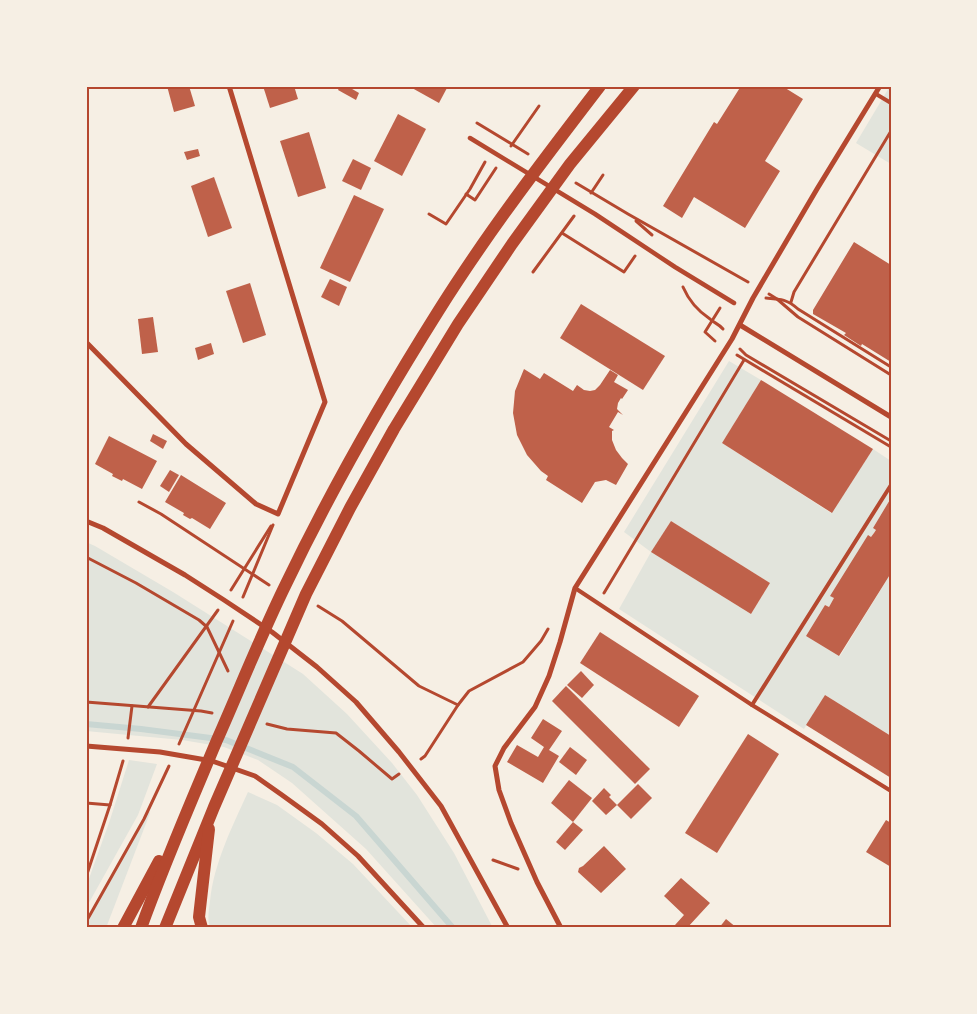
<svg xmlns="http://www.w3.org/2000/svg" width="977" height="1014" viewBox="0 0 977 1014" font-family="Roboto,sans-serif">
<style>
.green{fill:#e2e4dc;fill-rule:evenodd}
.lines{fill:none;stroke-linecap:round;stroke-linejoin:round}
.stream{stroke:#c9d6d2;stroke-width:6}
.building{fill:#bf614a}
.path{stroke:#b5482f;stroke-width:3}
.service{stroke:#b5482f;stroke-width:4}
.pedestrian{stroke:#b5482f;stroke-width:4.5}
.minor{stroke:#b5482f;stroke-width:5}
.primary{stroke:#b5482f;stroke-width:12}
.neatline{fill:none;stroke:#b5482f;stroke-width:2}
</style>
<rect width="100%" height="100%" fill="#f6efe4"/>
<g class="green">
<path d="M890,86H891V164L856,143Z"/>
<path d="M729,361L761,380L722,443L831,513L873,449L891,461V498L873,528L876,530L871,537L868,536L831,596L834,598L829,607L825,605L806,636L840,656L891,573V736L825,695L804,729L619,609L651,552L624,532ZM671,521L770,583L751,614L652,552Z"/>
<path d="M86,542L95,546L173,592L303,674L347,714L392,763L417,795L454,853L493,928H437L366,849L292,783L258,760L224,747L182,740L86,731Z"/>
<path d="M129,760L157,764L138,815L86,908V887L110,820Z"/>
<path d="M248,792L277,805L316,833L353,864L412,927L210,928C207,918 209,911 210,901C214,863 232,827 248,792Z"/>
<path d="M149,811L150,813L106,928H86V925Z"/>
</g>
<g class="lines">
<path class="stream" d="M86,724L141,729L226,740L293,767L356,816L453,928"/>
</g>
<g class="building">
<path d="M167,86H189L195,106L174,112Z"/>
<path d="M263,86H294L298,99L270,108Z"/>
<path d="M340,86H347L359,93L356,100L338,90Z"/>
<path d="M413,86H448L439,103L412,88Z"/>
<path d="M741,86H782L803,99L765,161L780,171L745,228L694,197L682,218L663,206L714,122L717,124Z"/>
<path d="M398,114L426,129L402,176L374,161Z"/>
<path d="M309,132L326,188L298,197L280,141Z"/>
<path d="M198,149L200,156L187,160L184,152Z"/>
<path d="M353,159L371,168L361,190L342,181Z"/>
<path d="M214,177L232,228L208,237L191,186Z"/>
<path d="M354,195L384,209L350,282L320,268Z"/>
<path d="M854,242L891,265V362L862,344L861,346L844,335L846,333L813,314V310Z"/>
<path d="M330,279L347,287L339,306L321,297Z"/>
<path d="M250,283L266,335L243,343L226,291Z"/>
<path d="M581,304L665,356L643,390L560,338Z"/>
<path d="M153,317L158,352L142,354L138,319Z"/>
<path d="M211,343L214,354L198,360L195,348Z"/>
<path d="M524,369L540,379L544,373L573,391L577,385L584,390L590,391L595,390L600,385L610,370L618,375L614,382L628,390L622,399L621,398L618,403L617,409L623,415L618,412L609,427L614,430L612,431V440L616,450L622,458L628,464L616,485L606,480L595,482L582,503L546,480L548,476L541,471L527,455L517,435L513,413L515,391Z"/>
<path d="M761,380L873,449L832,513L722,443Z"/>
<path d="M153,434L167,441L163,449L150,441Z"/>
<path d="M109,436L157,461L142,489L123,479L122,481L112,476L113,474L95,464Z"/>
<path d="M170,470L179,475L169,492L160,486Z"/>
<path d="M181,475L226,503L210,529L192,518L190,519L183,515L184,513L165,502Z"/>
<path d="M891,498V573L839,656L806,636L825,605L829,607L834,598L830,596L868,535L871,537L874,533L876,530L873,528Z"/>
<path d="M671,521L770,583L751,614L651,552Z"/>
<path d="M600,632L699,696L679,727L580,663Z"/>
<path d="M581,671L594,685L582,698L567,685Z"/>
<path d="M566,686L650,769L635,784L552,701Z"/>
<path d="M825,695L891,736V778L806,725Z"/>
<path d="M543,719L562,731L549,750L559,756L543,783L507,762L517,745L538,757L544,747L531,738Z"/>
<path d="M748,734L779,754L717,853L685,833Z"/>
<path d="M570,747L587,760L576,775L559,762Z"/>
<path d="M569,780L592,798L573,822L551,803Z"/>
<path d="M638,784L652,798L631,819L617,805Z"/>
<path d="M604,788L611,795L609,797L617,805L606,815L592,801Z"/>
<path d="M886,820L891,823V867L866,852Z"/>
<path d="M573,822L583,830L565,850L556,842Z"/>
<path d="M604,846L626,869L601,893L578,872L579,868L583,866Z"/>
<path d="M681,878L710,903L687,928H677L675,925L684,915L664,896Z"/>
<path d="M726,919L737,928H719Z"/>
</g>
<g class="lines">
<g class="path">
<path d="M477,123L528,154"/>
<path d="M511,146L539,106"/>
<path d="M576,183L628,214L748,282"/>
<path d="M591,193L603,175"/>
<path d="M466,194L475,200L496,168"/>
<path d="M429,214L446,224L470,189L485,162"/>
<path d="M636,221L652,235"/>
<path d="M562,233L624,272L635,256"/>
<path d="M533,272L574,216"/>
<path d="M683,287C689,301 698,311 710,319C714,323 719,324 723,329"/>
<path d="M769,294L777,299L798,317L891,375"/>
<path d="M766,298C780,299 787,299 798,309L891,367"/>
<path d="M791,302L794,292L891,131"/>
<path d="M715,341L705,332L720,308"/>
<path d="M740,349L746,355L891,441"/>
<path d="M737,355L891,447"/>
<path d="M139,502L161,514L269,585"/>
<path d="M86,557L136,583L199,620L207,627L228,671"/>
<path d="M231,590L271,526"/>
<path d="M604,593L744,360"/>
<path d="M243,597L273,525"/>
<path d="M318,606L342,621L419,686L458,705"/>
<path d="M86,702L201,711L212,713"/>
<path d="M148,707L218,610"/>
<path d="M267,724L287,729L336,733L359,751L392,779L399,774"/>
<path d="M128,738L132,706"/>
<path d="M179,744L233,621"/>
<path d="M421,759L425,756L458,705L469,691L523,662L541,641L548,629"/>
<path d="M86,803L110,805"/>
<path d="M493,860L518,869"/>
<path d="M86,877L110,805L123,761"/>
<path d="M86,922L144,819L169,766"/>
</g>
<g class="service">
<path d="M876,94L891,103"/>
<path d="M575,588L752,705L891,791"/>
<path d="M752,705L891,485"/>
</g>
<path class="pedestrian" d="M470,138L595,214L675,267L734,303"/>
<g class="minor">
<path d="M740,325L891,417"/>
<path d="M86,342L186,444L256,504L278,514L325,402L229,86"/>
<path d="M86,521L103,528L185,575L224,600L272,632L317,667L356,702L399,752L441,806L508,928"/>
<path d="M86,746L160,752L212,761L255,776L282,795L322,824L358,856L424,928"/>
<path d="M561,928L537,882L511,823L499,790L495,766L504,748L535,707L549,676L560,642L575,588L732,339L753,298L817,189L880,86"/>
</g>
<g class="primary">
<path d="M123,928L159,861"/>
<path d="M141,928C164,864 191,802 217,740C240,688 261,635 286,584C331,490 383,399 439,310C488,232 544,159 600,86"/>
<path d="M165,928L214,807L306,594L350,508L394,429L458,324L512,244L570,164L634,86"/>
<path d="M202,928L199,917L209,829"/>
</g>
</g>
<rect width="977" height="1014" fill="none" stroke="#f6efe4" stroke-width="175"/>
<rect x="88" y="88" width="802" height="838" class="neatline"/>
</svg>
